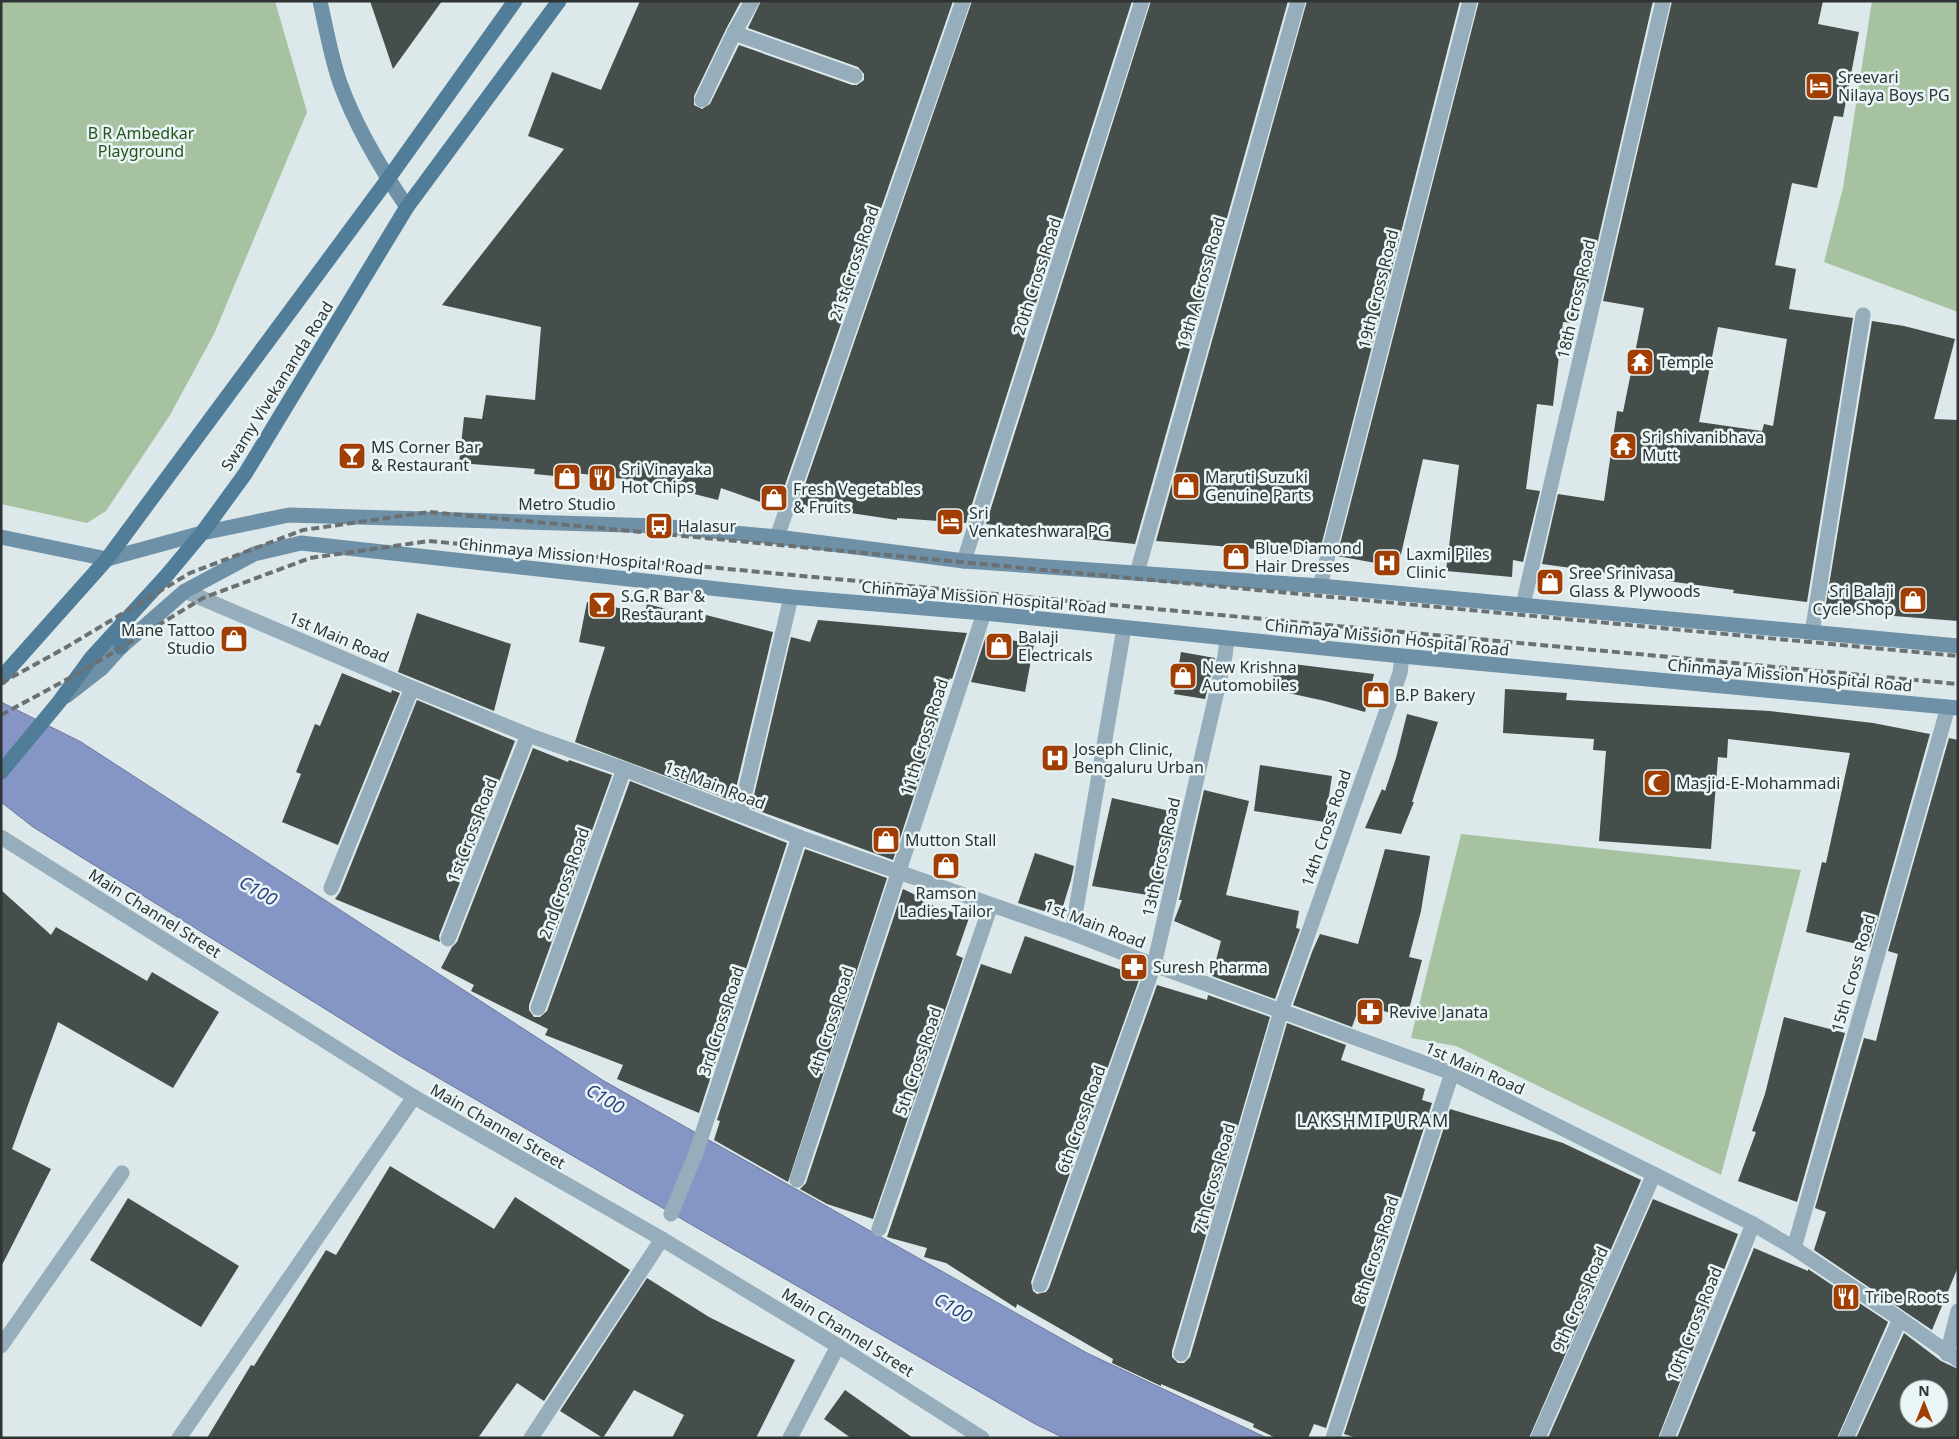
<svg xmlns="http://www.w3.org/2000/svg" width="1959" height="1439" viewBox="0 0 1959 1439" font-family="'Noto Sans',sans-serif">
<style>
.green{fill:#a6c2a1}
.water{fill:#8596c6;stroke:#6b789a}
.building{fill:#454e4a;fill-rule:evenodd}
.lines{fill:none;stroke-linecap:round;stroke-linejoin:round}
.lane{stroke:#96adbc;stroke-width:15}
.street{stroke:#96adbc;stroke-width:15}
.secondary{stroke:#6f91a7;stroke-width:15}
.primary{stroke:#527d98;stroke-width:15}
.rail{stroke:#6b7172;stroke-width:4;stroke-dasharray:8 4;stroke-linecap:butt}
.labels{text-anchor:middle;stroke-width:5;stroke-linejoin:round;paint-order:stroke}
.poi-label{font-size:16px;fill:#2f3333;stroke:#e9f5f6;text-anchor:start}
.park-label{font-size:16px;fill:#235418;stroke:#e9f5f6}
.street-label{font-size:16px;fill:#2f3333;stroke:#e9f5f6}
.water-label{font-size:18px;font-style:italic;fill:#30417d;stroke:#e9f5f6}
.neighbourhood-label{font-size:18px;letter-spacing:1px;fill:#2e3738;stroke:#e9f5f6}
</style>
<rect width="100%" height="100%" fill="#dce8e9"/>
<g class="green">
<path d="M1,1H275L307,112L214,334L170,415L106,511L87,523L1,504Z"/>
<path d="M1872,1H1958V312L1824,262L1843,188Z"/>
<path d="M1461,834L1801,870L1721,1175L1456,1046L1411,1038Z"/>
</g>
<path class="water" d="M1,702L81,742L604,1081L1087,1353L1267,1438H1064L1035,1424L399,1055L33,827L1,802Z"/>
<g class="building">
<path d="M370,1H442L393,69Z"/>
<path d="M640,1H741L726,29L694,96V105L702,109L710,104L739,45L852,85H857L864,80V74L858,67L748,28L761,1H953L777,508L721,488L718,500L647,482L576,473V478L534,474L535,469L459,463L464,417L482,419L486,395L535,400L541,327L442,305L564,149L528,136L552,72L601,90Z"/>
<path d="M972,1H1132L966,523L897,518V520L798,505Z"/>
<path d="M1151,1H1288L1135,544L1056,536L1057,531L986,524Z"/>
<path d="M1307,1H1460L1319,554L1156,541Z"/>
<path d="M1479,1H1653L1585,297L1576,296L1573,323L1563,322L1553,406L1537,404L1526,489L1540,491L1523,562L1513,560L1512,577L1446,571L1459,465L1423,459L1398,567L1337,556Z"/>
<path d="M1672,1H1823L1818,24L1859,32L1843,117L1834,116L1817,188L1792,183L1775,265L1796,269L1789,309L1853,318L1807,602L1733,593L1734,590L1542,564L1558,494L1604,501L1617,411L1623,412L1644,308L1603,301ZM1718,327L1787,339L1773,426L1764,424L1762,431L1699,422Z"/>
<path d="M1872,321L1904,326L1955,339L1934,419L1958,420V621L1830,611V605L1826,604Z"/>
<path d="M587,602L645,613L647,604L705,619L706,615L773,632L733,801L575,742L605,647L579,642Z"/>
<path d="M417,613L511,644L494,711L398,672Z"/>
<path d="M818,620L967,633L952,679L950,678L934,734L893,860L751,808L791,637L810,642Z"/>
<path d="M986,636L1034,644L1025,692L971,682Z"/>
<path d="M1181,652L1215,658L1205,699L1174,694Z"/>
<path d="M1277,662L1374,674L1365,712L1325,701L1270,689Z"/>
<path d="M342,673L391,693L392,690L400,693L338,845L282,822L301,774L296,772L315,724L320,726Z"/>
<path d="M1505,689L1567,693L1566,700L1770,711L1873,723L1930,734L1870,947L1806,932L1822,862L1826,863L1850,753L1728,739L1727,758L1718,757L1711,849L1599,841L1606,751L1593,750L1594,739L1503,733Z"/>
<path d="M417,700L515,741L439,936L440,942L335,899L340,892Z"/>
<path d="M1407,714L1438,722L1412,802H1414L1401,834L1365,828L1382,789L1385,791L1396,758Z"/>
<path d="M1949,738L1958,740V1267L1932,1330L1814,1250L1826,1212L1815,1208L1864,1038L1876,1041L1898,954L1888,951Z"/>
<path d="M533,748L568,762L569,760L612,775L529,1005V1010L534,1017H540L547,1011L630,781L787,843L699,1113L617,1079L623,1065L545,1035L548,1029L471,991L474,985L441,968L452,947L457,942Z"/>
<path d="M1260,765L1332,776L1325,822L1254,811Z"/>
<path d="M1204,790L1249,801L1226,895L1299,911L1296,928L1300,929L1275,999L1212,976L1221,941L1174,921L1182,900H1179Z"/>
<path d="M1112,798L1179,813L1160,897L1092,886Z"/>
<path d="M805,849L887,878L788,1182L714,1140L720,1121L717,1120Z"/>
<path d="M1385,849L1430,856L1421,911L1409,957L1422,960L1407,1017L1360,1005L1352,1027L1293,1005L1312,952L1320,934L1358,944Z"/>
<path d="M1035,853L1074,866L1071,880L1060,916L1018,903Z"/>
<path d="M903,889L924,899L923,902L969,918L956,955L963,958L873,1219L827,1204L800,1189L806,1183Z"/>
<path d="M1,890L51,935L56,927L147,981L152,972L219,1012L173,1088L58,1022L12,1149L51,1169L1,1267Z"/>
<path d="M1025,936L1133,974L1132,978L1139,980L1031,1282L1033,1291L1037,1294L1046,1292L1049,1288L1157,985L1207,1000L1208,995L1270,1017L1172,1351V1357L1178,1363H1184L1190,1357L1287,1023L1346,1045L1341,1060L1425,1089L1422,1100L1432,1103L1326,1428L1314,1424L1308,1438H1276L1253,1427L1254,1424L1161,1384V1386L1112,1363L1113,1359L1017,1304L1016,1308L946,1263L924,1257L927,1248L887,1237L981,964L1011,974Z"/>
<path d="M1784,1017L1845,1033L1797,1202L1738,1181L1756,1132L1752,1131L1765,1094Z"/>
<path d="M1450,1109L1563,1143L1641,1180L1529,1438H1357L1344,1434Z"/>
<path d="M390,1166L494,1229L515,1197L630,1270L544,1401L517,1383L478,1438H207L251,1365L254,1366L326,1250L336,1255Z"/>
<path d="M128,1198L239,1266L201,1327L90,1260Z"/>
<path d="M1653,1199L1738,1234L1658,1438H1548Z"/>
<path d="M1754,1248L1808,1271V1269L1888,1322L1837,1438H1677Z"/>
<path d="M647,1278L709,1317L795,1360L756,1438H672L684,1415L634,1390L603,1438L560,1411Z"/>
<path d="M1904,1333L1941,1361L1958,1369V1438H1856ZM1909,1389H1939V1419H1909Z"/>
<path d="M845,1390L913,1438H851L824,1419Z"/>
</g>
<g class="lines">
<g class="lane">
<path d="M752,1L734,33L855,76"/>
<path d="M702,100L734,33"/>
</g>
<g class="street">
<path d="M777,537L963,1"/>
<path d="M964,561L1142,1"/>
<path d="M1137,573L1298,1"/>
<path d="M1320,586L1470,1"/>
<path d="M185,591L412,688L528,735L624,769L799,837L1072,933L1154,965L1452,1073L1753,1224L1794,1248L1900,1319L1958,1360"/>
<path d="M1523,605L1663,1"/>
<path d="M1812,633L1863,315"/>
<path d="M740,814L791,597"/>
<path d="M1,837L414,1097L662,1239L838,1346L982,1438"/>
<path d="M331,888L412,688"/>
<path d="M1072,933L1124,628"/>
<path d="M448,939L528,735"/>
<path d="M538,1008L624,769"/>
<path d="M797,1180L984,613"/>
<path d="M671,1214L696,1153L799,837"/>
<path d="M879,1229L991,905"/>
<path d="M1794,1248L1948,707"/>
<path d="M1040,1285L1154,965L1225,656L1227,639"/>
<path d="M1,1346L122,1173"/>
<path d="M1181,1354L1281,1011L1400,673L1402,656"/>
<path d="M1947,1354L1958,1311"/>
<path d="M179,1438L414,1097"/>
<path d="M531,1438L662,1239"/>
<path d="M790,1438L838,1346"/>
<path d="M1333,1438L1452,1073"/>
<path d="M1538,1438L1654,1174"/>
<path d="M1667,1438L1753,1224"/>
<path d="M1846,1438L1900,1319"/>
</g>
<g class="secondary">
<path d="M320,1C326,28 331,57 340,83C356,127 381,169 407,207"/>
<path d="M1,537L107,559L202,533L289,515L659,526L777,537L964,561L1320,586L1958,646"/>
<path d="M66,696L102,668L121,647L185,591L254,554L301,543L791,597L984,613L1402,656L1958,708"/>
</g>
<g class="primary">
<path d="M121,647L122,623"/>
<path d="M1,678L107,559L388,179L515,1"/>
<path d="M1,772L59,702L92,657L167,575L202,533L245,474L407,207L559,1"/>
</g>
<g class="rail">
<path d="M1,683L65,648L190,573L303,530L429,512L1958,656"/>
<path d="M1,715L79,673L203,598L310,558L429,541L1958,684"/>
</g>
</g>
<defs>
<symbol id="hotel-square" viewBox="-11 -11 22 22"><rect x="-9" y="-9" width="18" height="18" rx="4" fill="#a13e03" stroke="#e9f5f6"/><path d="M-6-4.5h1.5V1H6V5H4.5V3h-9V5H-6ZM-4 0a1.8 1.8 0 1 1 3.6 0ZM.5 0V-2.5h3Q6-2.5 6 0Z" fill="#fff"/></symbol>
<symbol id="temple-square" viewBox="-11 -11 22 22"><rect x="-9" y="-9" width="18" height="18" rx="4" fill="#a13e03" stroke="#e9f5f6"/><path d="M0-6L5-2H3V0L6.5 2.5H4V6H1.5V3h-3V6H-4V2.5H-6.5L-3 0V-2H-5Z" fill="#fff"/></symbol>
<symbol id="bar-square" viewBox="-11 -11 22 22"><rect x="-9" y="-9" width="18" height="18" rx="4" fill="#a13e03" stroke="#e9f5f6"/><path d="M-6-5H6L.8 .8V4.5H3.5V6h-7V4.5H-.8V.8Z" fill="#fff"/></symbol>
<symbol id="shop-square" viewBox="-11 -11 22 22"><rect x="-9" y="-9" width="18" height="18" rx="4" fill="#a13e03" stroke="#e9f5f6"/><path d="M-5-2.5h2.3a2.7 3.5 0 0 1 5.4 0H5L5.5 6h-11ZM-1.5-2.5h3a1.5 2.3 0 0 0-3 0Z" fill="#fff"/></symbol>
<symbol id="restaurant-square" viewBox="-11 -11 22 22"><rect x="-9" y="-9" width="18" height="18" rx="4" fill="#a13e03" stroke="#e9f5f6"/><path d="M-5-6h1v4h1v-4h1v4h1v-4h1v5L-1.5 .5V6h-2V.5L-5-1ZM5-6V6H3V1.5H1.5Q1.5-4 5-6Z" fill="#fff"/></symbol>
<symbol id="bus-square" viewBox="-11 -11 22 22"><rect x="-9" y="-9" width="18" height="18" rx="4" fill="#a13e03" stroke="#e9f5f6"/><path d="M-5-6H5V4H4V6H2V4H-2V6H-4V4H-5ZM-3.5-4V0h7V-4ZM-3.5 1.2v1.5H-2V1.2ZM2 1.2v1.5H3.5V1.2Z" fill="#fff"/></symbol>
<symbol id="hospital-square" viewBox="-11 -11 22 22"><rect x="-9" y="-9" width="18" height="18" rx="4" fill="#a13e03" stroke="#e9f5f6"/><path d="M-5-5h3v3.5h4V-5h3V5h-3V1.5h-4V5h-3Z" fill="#fff"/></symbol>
<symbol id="mosque-square" viewBox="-11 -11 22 22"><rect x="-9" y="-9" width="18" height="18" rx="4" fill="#a13e03" stroke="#e9f5f6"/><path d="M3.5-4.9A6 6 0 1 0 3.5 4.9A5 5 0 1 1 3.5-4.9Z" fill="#fff"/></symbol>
<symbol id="pharmacy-square" viewBox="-11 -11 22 22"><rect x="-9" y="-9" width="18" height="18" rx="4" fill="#a13e03" stroke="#e9f5f6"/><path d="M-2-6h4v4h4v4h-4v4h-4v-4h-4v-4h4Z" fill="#fff"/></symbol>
</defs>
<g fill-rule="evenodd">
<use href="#hotel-square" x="1803" y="70" width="32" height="32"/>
<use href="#temple-square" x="1624" y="346" width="32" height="32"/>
<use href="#temple-square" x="1607" y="430" width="32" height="32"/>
<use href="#bar-square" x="336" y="440" width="32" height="32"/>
<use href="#shop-square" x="551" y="461" width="32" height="32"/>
<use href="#restaurant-square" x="586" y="462" width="32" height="32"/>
<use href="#shop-square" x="1170" y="470" width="32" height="32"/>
<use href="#shop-square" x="758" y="482" width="32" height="32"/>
<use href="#hotel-square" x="934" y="506" width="32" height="32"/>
<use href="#bus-square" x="643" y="510" width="32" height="32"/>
<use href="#shop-square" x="1220" y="541" width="32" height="32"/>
<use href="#hospital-square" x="1371" y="547" width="32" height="32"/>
<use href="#shop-square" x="1534" y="566" width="32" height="32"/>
<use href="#shop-square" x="1897" y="584" width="32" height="32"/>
<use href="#bar-square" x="586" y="589" width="32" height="32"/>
<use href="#shop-square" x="218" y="623" width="32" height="32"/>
<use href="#shop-square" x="983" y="630" width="32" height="32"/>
<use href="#shop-square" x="1167" y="660" width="32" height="32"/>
<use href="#shop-square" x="1360" y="679" width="32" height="32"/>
<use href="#hospital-square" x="1039" y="742" width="32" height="32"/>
<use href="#mosque-square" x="1641" y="767" width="32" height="32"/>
<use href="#shop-square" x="870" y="824" width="32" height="32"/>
<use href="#shop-square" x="930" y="850" width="32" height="32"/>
<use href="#pharmacy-square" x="1118" y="951" width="32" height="32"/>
<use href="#pharmacy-square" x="1354" y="996" width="32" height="32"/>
<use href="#restaurant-square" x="1830" y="1281" width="32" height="32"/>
</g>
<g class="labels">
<g class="poi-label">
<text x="1838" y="83">Sreevari<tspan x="1838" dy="18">Nilaya Boys PG</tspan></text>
<text x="1659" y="368">Temple</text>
<text x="1642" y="443">Sri shivanibhava<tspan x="1642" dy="18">Mutt</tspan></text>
<text x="371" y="453">MS Corner Bar<tspan x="371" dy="18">&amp; Restaurant</tspan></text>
<text x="621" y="475">Sri Vinayaka<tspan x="621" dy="18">Hot Chips</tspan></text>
<text x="1205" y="483">Maruti Suzuki<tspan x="1205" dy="18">Genuine Parts</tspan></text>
<text x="793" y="495">Fresh Vegetables<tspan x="793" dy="18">&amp; Fruits</tspan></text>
<text x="567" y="510" text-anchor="middle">Metro Studio</text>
<text x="969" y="519">Sri<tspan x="969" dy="18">Venkateshwara PG</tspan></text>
<text x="678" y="532">Halasur</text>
<text x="1255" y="554">Blue Diamond<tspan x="1255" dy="18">Hair Dresses</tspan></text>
<text x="1406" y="560">Laxmi Piles<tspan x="1406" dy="18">Clinic</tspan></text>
<text x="1569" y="579">Sree Srinivasa<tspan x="1569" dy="18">Glass &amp; Plywoods</tspan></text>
<text x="1894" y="597" text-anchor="end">Sri Balaji<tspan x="1894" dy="18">Cycle Shop</tspan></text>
<text x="621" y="602">S.G.R Bar &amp;<tspan x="621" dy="18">Restaurant</tspan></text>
<text x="215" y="636" text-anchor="end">Mane Tattoo<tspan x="215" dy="18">Studio</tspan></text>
<text x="1018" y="643">Balaji<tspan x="1018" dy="18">Electricals</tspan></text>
<text x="1202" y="673">New Krishna<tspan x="1202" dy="18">Automobiles</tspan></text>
<text x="1395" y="701">B.P Bakery</text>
<text x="1074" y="755">Joseph Clinic,<tspan x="1074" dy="18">Bengaluru Urban</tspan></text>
<text x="1676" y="789">Masjid-E-Mohammadi</text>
<text x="905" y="846">Mutton Stall</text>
<text x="946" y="899" text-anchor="middle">Ramson<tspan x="946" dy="18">Ladies Tailor</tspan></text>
<text x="1153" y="973">Suresh Pharma</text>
<text x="1389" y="1018">Revive Janata</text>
<text x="1865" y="1303">Tribe Roots</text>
</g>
<g class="park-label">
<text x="141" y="139">B R Ambedkar<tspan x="141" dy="18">Playground</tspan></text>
</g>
<g class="street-label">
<text transform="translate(854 263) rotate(-71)" y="6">21st Cross Road</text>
<text transform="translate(1037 276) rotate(-72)" y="6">20th Cross Road</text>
<text transform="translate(1201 283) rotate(-74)" y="6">19th A Cross Road</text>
<text transform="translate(1378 289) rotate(-76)" y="6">19th Cross Road</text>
<text transform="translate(1576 299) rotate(-77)" y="6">18th Cross Road</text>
<text transform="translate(277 386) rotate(-58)" y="6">Swamy Vivekananda Road</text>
<text transform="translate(581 556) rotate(6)" y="6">Chinmaya Mission Hospital Road</text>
<text transform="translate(984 597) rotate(5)" y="6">Chinmaya Mission Hospital Road</text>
<text transform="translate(339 637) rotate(23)" y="6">1st Main Road</text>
<text transform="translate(1387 637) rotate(6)" y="6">Chinmaya Mission Hospital Road</text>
<text transform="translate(1790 675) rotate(5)" y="6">Chinmaya Mission Hospital Road</text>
<text transform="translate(924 737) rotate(-72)" y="6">11th Cross Road</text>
<text transform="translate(715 785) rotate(21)" y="6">1st Main Road</text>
<text transform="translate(1326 828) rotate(-71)" y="6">14th Cross Road</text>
<text transform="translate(472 830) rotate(-69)" y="6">1st Cross Road</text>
<text transform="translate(1161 857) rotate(-77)" y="6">13th Cross Road</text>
<text transform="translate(564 883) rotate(-70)" y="6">2nd Cross Road</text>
<text transform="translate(155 913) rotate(32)" y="6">Main Channel Street</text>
<text transform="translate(1095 924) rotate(21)" y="6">1st Main Road</text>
<text transform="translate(1853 973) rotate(-74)" y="6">15th Cross Road</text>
<text transform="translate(721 1021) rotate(-72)" y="6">3rd Cross Road</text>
<text transform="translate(831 1021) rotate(-72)" y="6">4th Cross Road</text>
<text transform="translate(918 1061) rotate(-71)" y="6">5th Cross Road</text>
<text transform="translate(1475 1068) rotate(24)" y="6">1st Main Road</text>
<text transform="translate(1081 1119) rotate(-70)" y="6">6th Cross Road</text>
<text transform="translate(498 1126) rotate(30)" y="6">Main Channel Street</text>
<text transform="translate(1214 1178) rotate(-74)" y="6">7th Cross Road</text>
<text transform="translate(1376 1250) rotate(-72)" y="6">8th Cross Road</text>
<text transform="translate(1580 1299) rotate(-66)" y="6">9th Cross Road</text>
<text transform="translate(1694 1324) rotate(-68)" y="6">10th Cross Road</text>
<text transform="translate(848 1332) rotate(32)" y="6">Main Channel Street</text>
</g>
<g class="water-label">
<text transform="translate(258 891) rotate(31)" y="6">C100</text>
<text transform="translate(605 1099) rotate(31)" y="6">C100</text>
<text transform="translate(953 1308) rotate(31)" y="6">C100</text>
</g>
<g class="neighbourhood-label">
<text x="1373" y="1127">LAKSHMIPURAM</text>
</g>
</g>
<rect width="1959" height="1439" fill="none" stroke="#2f3333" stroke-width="5"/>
<g transform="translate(1924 1404)"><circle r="24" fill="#e9f5f6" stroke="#9fa7a8"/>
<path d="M0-4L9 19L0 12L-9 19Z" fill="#a13e03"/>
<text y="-8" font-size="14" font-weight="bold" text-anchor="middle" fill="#2f3333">N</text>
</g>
</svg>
